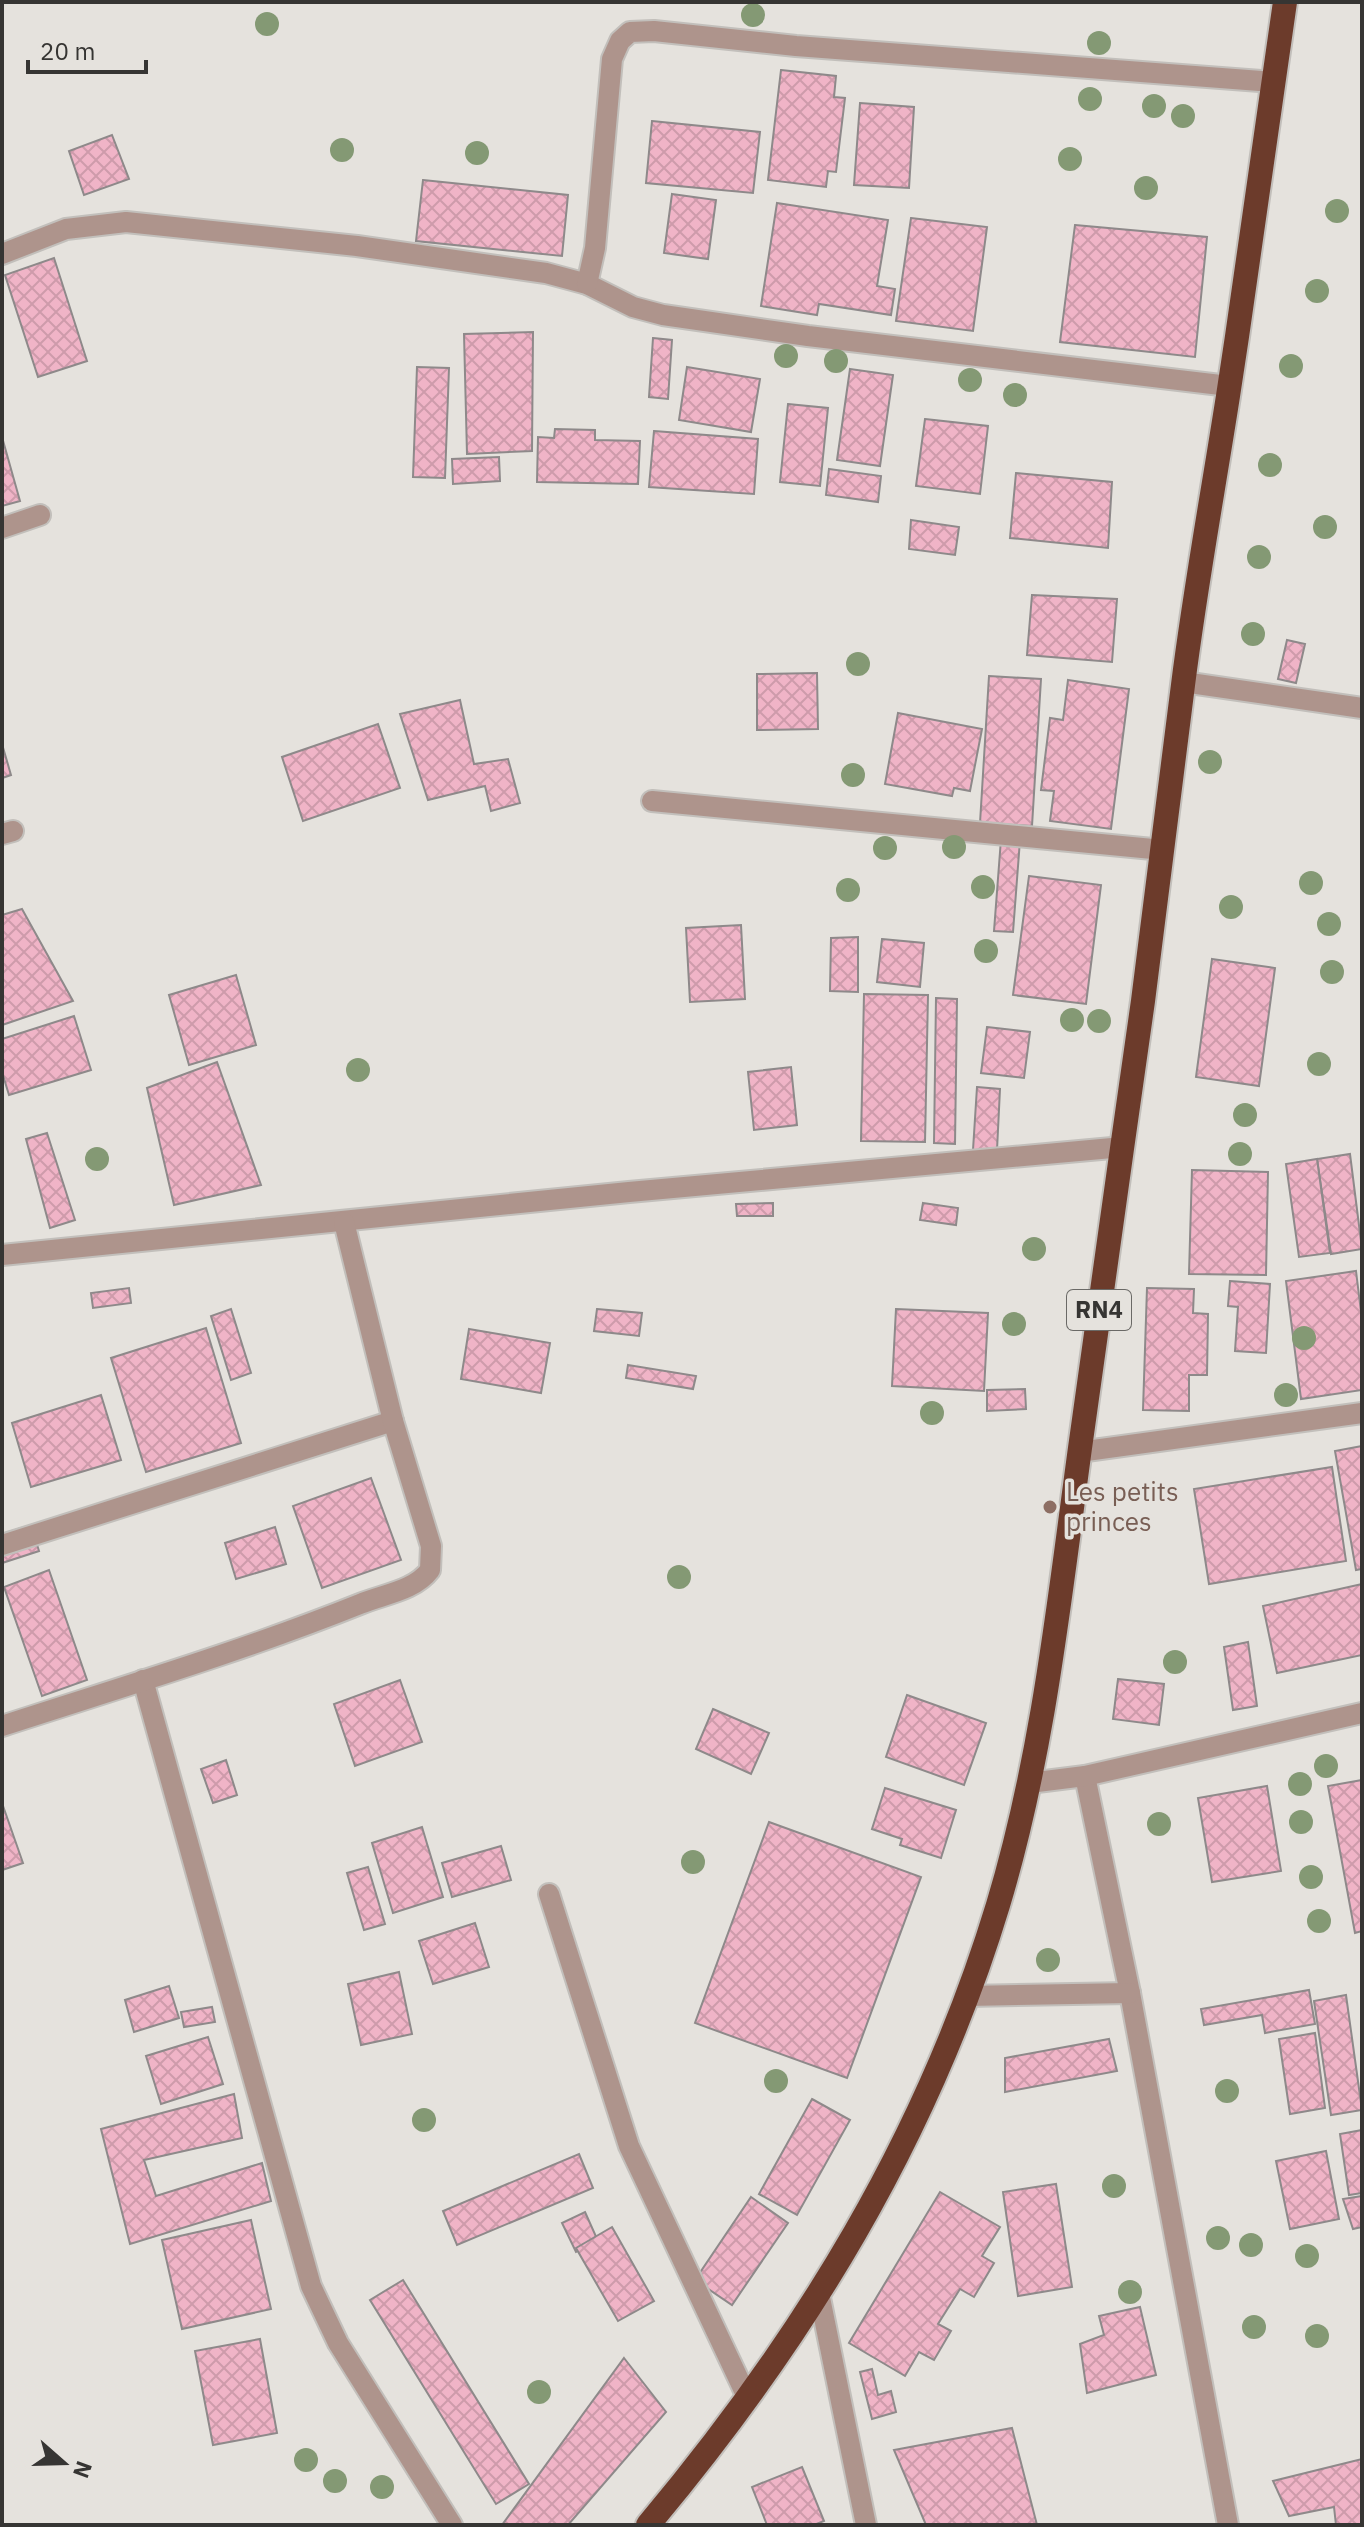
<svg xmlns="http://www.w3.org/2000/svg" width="1364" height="2527" viewBox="0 0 1364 2527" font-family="'IBM Plex Sans',sans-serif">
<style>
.building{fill:url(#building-cross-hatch);stroke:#8e898a;stroke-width:2}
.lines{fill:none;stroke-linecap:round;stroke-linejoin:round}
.minor-casing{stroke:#c2bfbb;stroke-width:24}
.highway-casing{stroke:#c2bfbb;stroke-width:28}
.minor{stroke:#ae948c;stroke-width:20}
.highway{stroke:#6c3b2b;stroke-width:24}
.tree{fill:#849974}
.education-dot{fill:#8d6e63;stroke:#e5e2dd;stroke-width:3}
.labels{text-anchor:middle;stroke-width:7;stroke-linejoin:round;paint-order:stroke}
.shield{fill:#e5e2dd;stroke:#6a6966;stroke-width:2}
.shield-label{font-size:24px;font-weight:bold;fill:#363533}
.education-label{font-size:26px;fill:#785e54;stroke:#e5e2dd;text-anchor:start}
</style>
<defs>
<pattern id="building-cross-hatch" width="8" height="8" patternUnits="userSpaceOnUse" patternTransform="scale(2)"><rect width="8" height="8" fill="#f0b4c7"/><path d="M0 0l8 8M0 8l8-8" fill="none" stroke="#ce9bab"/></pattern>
</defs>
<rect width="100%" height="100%" fill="#e5e2dd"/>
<g class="building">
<path d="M781,70L836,76L834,97L845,98L836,172L828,171L826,187L768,180Z"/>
<path d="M860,103L914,107L909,188L854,185Z"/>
<path d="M652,121L760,132L753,193L646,183Z"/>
<path d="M112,135L129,179L84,195L69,151Z"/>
<path d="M423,180L568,195L562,256L416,241Z"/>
<path d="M672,194L716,200L708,259L664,253Z"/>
<path d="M777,203L888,220L877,286L895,289L891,315L819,304L817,315L761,306Z"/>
<path d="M911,218L987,227L973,331L896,321Z"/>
<path d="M1075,225L1207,237L1195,357L1060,342Z"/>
<path d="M54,258L87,361L38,377L5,275Z"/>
<path d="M533,332L532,451L467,454L464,334Z"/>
<path d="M653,338L672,340L668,399L649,397Z"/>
<path d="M417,367L449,368L445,478L413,477Z"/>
<path d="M687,367L760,379L751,432L679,420Z"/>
<path d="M850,369L893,375L880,466L837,460Z"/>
<path d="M788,404L828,408L820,486L780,482Z"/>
<path d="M925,419L988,426L980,494L916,486Z"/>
<path d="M555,429L595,430V440L640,441L638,484L537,482L538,437L554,438Z"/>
<path d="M654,431L758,439L754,494L649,487Z"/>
<path d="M2,437L20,501L2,506Z"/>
<path d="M499,457L500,481L453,484L452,459Z"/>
<path d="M829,469L881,476L878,502L826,495Z"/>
<path d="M1016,473L1112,482L1108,548L1010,538Z"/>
<path d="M911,520L959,527L955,555L909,549Z"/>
<path d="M1032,595L1117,599L1112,662L1027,655Z"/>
<path d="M1287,640L1305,644L1296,683L1278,679Z"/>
<path d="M817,673L818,729L757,730V674Z"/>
<path d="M989,676L1041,679L1032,826L980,823Z"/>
<path d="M1068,680L1129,689L1111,829L1050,821L1054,791L1041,790L1050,718L1063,720Z"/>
<path d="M460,700L474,764L508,759L520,803L491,811L485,786L428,800L400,714Z"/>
<path d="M898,713L982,729L970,791L954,788L952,796L885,784Z"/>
<path d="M378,724L400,788L303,821L282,757Z"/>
<path d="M2,744L11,775L2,778Z"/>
<path d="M1001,839L1020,840L1013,932L994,931Z"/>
<path d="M1029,876L1101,885L1086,1004L1013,995Z"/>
<path d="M22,909L73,1001L2,1025V915Z"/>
<path d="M741,925L745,999L690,1002L686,928Z"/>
<path d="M858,937V992L830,991L831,938Z"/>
<path d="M882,939L924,943L920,987L877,982Z"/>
<path d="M1212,959L1275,968L1259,1086L1196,1077Z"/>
<path d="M236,975L256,1045L189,1065L169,995Z"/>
<path d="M864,994L928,995L925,1142L861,1141Z"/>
<path d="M936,998L957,999L955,1144L934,1143Z"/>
<path d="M74,1016L91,1070L9,1095L2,1072V1039Z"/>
<path d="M987,1027L1030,1032L1024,1078L981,1073Z"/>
<path d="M217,1062L261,1185L174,1205L147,1088Z"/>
<path d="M791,1067L797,1125L754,1130L748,1072Z"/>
<path d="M977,1087L1000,1089L997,1150H973Z"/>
<path d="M47,1133L75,1220L50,1228L26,1139Z"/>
<path d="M1350,1154L1362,1249L1331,1254L1317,1159Z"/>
<path d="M1317,1159L1330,1253L1299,1257L1286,1164Z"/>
<path d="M1192,1170L1268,1172L1266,1275L1189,1274Z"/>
<path d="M773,1203V1216H737L736,1204Z"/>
<path d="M923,1203L958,1208L956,1225L920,1220Z"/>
<path d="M1356,1271L1362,1320V1390L1301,1399L1286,1281Z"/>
<path d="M1230,1281L1270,1284L1266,1353L1235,1351L1238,1307L1228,1306Z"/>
<path d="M129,1288L131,1303L93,1308L91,1293Z"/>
<path d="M1147,1288L1194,1289L1193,1313L1208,1314L1207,1375H1189V1411L1143,1410Z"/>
<path d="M231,1309L251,1373L231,1380L211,1316Z"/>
<path d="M597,1309L642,1313L639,1336L594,1331Z"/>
<path d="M896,1309L988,1313L984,1391L892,1386Z"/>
<path d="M206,1328L241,1443L146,1472L111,1358Z"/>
<path d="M469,1329L550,1343L541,1393L461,1379Z"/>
<path d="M628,1365L696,1376L693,1389L626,1378Z"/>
<path d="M1025,1389L1026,1409L987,1411V1390Z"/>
<path d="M101,1395L121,1460L31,1487L12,1423Z"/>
<path d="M1362,1446V1569L1356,1570L1335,1451Z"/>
<path d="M1332,1467L1346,1561L1209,1584L1194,1489Z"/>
<path d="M371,1478L401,1560L322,1588L293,1506Z"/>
<path d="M31,1525L39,1551L2,1563V1534Z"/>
<path d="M275,1527L286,1564L236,1579L225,1543Z"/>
<path d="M49,1570L87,1680L42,1696L4,1587Z"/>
<path d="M1362,1584V1655L1277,1673L1263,1606Z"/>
<path d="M1248,1642L1257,1706L1233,1710L1224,1647Z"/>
<path d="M1118,1679L1164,1684L1159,1725L1113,1719Z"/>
<path d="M400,1680L422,1742L355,1766L334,1704Z"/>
<path d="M907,1695L986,1723L964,1785L886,1757Z"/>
<path d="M713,1709L769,1733L751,1774L696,1749Z"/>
<path d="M226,1760L237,1795L213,1803L201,1769Z"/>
<path d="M1362,1780V1931L1355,1933L1328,1786Z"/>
<path d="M1267,1786L1281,1871L1212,1882L1198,1798Z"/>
<path d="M885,1788L956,1810L941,1858L900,1845L902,1839L872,1829Z"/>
<path d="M2,1803L23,1863L2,1870Z"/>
<path d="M769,1822L921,1877L847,2078L695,2023Z"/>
<path d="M422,1827L443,1897L393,1913L372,1843Z"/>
<path d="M501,1846L511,1880L452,1897L442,1863Z"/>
<path d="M368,1867L385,1924L364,1930L347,1873Z"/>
<path d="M475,1923L489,1967L433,1984L419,1941Z"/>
<path d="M399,1972L412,2034L361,2045L348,1984Z"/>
<path d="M169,1986L179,2018L134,2032L125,2000Z"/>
<path d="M1309,1990L1315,2024L1265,2033L1262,2015L1204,2025L1201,2009Z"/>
<path d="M1346,1995L1362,2110L1331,2115L1314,2001Z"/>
<path d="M212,2007L215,2022L184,2027L181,2012Z"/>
<path d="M1315,2033L1325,2108L1290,2114L1279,2039Z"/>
<path d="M208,2037L223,2084L161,2104L146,2056Z"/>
<path d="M1109,2039L1117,2071L1005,2092V2058Z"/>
<path d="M234,2094L242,2138L144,2160L156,2196L262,2163L271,2201L130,2244L101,2129Z"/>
<path d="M812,2099L850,2120L797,2215L759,2194Z"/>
<path d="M1362,2130V2193L1349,2195L1340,2134Z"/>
<path d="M1326,2151L1339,2219L1290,2229L1276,2161Z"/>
<path d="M579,2154L593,2188L457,2245L443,2211Z"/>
<path d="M1056,2184L1072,2287L1018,2296L1003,2192Z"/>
<path d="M940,2192L1000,2227L982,2256L994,2263L974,2297L960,2289L938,2324L951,2331L934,2360L919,2352L905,2376L849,2343Z"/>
<path d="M1362,2196V2227L1353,2229L1343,2199Z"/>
<path d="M751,2197L788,2223L732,2305L695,2280Z"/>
<path d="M585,2212L598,2241L576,2252L562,2223Z"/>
<path d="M251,2220L271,2309L182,2329L162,2240Z"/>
<path d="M612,2227L654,2301L618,2321L576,2248Z"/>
<path d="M403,2280L529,2484L496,2504L370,2300Z"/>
<path d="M1140,2307L1156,2375L1087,2393L1080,2344L1104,2335L1099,2316Z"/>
<path d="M260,2339L277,2433L213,2445L195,2351Z"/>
<path d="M624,2358L666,2412L568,2525H502Z"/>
<path d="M872,2369L878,2395L891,2391L896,2412L872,2419L860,2372Z"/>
<path d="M1012,2428L1037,2525H926L894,2450Z"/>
<path d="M1362,2459V2525H1336L1334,2507L1289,2516L1273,2481Z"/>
<path d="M802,2467L824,2521L814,2525H767L752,2487Z"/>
</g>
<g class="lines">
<defs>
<g id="minor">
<path d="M2,254L66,229L126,222L357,246L546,273L587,284L633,307L663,315L808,336L1229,386"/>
<path d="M587,284L595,248L612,59L620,41L630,32L654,31L796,46L1274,82"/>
<path d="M2,528L40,515"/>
<path d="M1183,682L1362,708"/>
<path d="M652,801L1163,850"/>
<path d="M2,834L13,831"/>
<path d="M2,1255L629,1192L1123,1147"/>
<path d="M1079,1452L1362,1413"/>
<path d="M2,1545L393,1421"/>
<path d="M143,1680L311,2286L338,2343L452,2525"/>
<path d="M2,1726C122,1687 243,1651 360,1604C384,1594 414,1591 430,1570L431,1546L393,1421L344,1222"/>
<path d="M1085,1776L1130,1993L1228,2525"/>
<path d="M1029,1783L1085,1776L1362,1713"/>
<path d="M549,1894L629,2146L748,2399"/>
<path d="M967,1996L1130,1993"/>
<path d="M819,2293L866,2525"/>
</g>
<path id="highway" d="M648,2525C804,2339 927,2139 998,1905C1043,1756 1059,1602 1080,1448C1100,1299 1122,1150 1143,1001C1157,896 1169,790 1183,685C1195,589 1213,492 1228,396C1248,265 1267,134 1285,2"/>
</defs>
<use href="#minor" class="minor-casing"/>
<use href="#highway" class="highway-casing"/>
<use href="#minor" class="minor"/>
<use href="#highway" class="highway"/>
</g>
<g class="tree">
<circle cx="753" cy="15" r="12"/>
<circle cx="267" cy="24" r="12"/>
<circle cx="1099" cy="43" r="12"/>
<circle cx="1090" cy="99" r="12"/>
<circle cx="1154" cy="106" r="12"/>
<circle cx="1183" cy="116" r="12"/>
<circle cx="342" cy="150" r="12"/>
<circle cx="477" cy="153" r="12"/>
<circle cx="1070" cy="159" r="12"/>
<circle cx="1146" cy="188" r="12"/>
<circle cx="1337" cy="211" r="12"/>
<circle cx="1317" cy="291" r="12"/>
<circle cx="786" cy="356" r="12"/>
<circle cx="836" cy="361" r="12"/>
<circle cx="1291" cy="366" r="12"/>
<circle cx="970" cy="380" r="12"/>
<circle cx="1015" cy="395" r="12"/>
<circle cx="1270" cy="465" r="12"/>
<circle cx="1325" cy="527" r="12"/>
<circle cx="1259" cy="557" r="12"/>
<circle cx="1253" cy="634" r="12"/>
<circle cx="858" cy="664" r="12"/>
<circle cx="1210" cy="762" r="12"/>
<circle cx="853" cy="775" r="12"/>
<circle cx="954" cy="847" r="12"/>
<circle cx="885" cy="848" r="12"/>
<circle cx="1311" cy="883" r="12"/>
<circle cx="983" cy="887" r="12"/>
<circle cx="848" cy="890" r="12"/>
<circle cx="1231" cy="907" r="12"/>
<circle cx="1329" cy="924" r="12"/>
<circle cx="986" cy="951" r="12"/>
<circle cx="1332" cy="972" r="12"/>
<circle cx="1072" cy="1020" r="12"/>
<circle cx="1099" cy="1021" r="12"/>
<circle cx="1319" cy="1064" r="12"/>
<circle cx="358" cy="1070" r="12"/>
<circle cx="1245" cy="1115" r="12"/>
<circle cx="1240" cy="1154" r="12"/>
<circle cx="97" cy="1159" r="12"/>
<circle cx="1034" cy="1249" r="12"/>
<circle cx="1014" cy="1324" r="12"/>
<circle cx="1304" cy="1338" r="12"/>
<circle cx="1286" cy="1395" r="12"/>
<circle cx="932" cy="1413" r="12"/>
<circle cx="679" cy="1577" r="12"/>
<circle cx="1175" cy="1662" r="12"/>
<circle cx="1326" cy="1766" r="12"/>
<circle cx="1300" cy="1784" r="12"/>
<circle cx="1301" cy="1822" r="12"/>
<circle cx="1159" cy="1824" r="12"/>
<circle cx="693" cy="1862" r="12"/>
<circle cx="1311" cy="1877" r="12"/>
<circle cx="1319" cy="1921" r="12"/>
<circle cx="1048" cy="1960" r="12"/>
<circle cx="776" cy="2081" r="12"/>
<circle cx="1227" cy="2091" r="12"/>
<circle cx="424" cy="2120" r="12"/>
<circle cx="1114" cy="2186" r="12"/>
<circle cx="1218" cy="2238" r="12"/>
<circle cx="1251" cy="2245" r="12"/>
<circle cx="1307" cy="2256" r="12"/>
<circle cx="1130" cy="2292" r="12"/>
<circle cx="1254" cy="2327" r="12"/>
<circle cx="1317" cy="2336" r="12"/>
<circle cx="539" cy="2392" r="12"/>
<circle cx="306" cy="2460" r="12"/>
<circle cx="335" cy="2481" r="12"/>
<circle cx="382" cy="2487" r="12"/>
</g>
<circle class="education-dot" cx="1050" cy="1507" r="8"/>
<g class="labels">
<rect class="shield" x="1067" y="1290" width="64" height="40" rx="6"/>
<g class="shield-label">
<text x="1099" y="1318">RN4</text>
</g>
<g class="education-label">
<text x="1066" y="1501">Les petits<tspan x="1066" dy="30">princes</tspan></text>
</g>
</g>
<rect width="1364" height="2527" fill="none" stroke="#363533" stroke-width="8"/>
<g transform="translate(64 2463) rotate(110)" stroke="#e5e2dd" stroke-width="6" paint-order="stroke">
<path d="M0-6L14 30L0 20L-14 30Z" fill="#363533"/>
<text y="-12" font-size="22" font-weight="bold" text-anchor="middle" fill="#363533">N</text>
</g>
<path d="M28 60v12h118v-12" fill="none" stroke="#363533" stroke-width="4"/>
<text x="40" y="60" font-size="24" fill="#363533" stroke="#e5e2dd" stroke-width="6" paint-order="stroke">20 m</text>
</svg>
